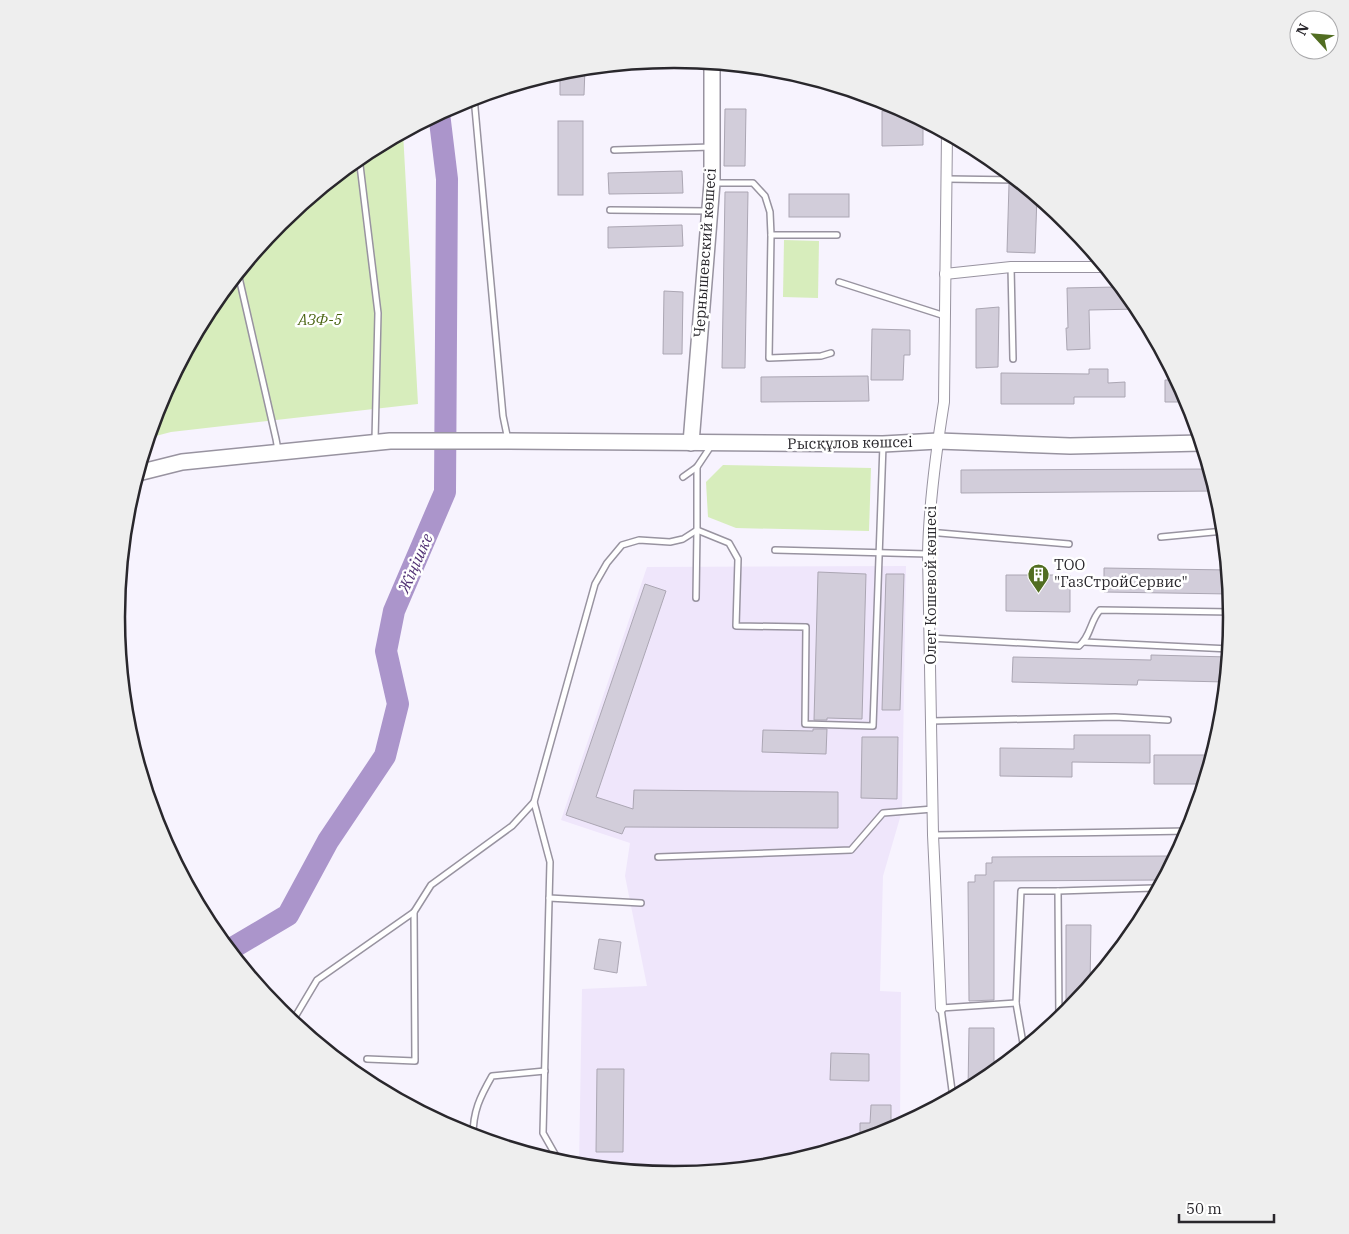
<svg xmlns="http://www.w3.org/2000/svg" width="1349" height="1234" viewBox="0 0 1349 1234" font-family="'IBM Plex Serif',serif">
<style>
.built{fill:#efe6fb}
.green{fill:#d7edbc}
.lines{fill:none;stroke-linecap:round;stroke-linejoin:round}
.river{stroke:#ab95cb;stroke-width:22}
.building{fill:#d2cdda;stroke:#aba6b3}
.lane-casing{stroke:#9893a0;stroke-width:8}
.street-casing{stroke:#9893a0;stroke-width:12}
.secondary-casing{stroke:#9893a0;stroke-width:18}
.lane{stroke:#fff;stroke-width:5}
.street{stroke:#fff;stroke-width:10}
.secondary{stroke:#fff;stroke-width:15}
.labels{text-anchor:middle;stroke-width:5;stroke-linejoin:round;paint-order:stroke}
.street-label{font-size:15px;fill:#29272c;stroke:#fff}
.park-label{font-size:15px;font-style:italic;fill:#45610c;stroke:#fff}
.poi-label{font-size:15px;fill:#29272c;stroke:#fff;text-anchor:start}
.water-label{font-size:16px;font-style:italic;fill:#513174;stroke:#fff}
.rim{fill:none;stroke:#29272c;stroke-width:2.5}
</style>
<rect width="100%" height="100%" fill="#f7f3fe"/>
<path class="built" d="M906,566L902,811L883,876L880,991L901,992L900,1127L888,1133L783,1165L674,1175L579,1166L582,989L647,986L625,876L630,843L561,820L647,567Z"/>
<g class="green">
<path d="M403,132L418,404L171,432L148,438L159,403L210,307L280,222L365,153Z"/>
<path d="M784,240L819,241L818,298L783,297Z"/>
<path d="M723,465L871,468L869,531L736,528L708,517L706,482Z"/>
</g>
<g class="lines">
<path class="river" d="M229,950L288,915L328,841L385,756L398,704L386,651L394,611L445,492L447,179L439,113"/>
</g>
<g class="building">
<path d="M585,68L584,95H560V71Z"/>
<path d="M725,109H746L745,166H724Z"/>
<path d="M882,111H906L923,120V145L882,146Z"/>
<rect x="558" y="121" width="25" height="74"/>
<path d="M682,171L683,193L609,194L608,173Z"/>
<path d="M1021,182L1037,196L1035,253L1007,252L1009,184H1017Z"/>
<path d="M725,192H748L745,368H722Z"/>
<rect x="789" y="194" width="60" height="23"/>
<path d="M682,225L683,246L608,248V227Z"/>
<path d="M1117,287H1123L1140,309L1089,310L1090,349L1067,350L1066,328H1068L1067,288Z"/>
<path d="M664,291L683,292L682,354H663Z"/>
<path d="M999,307L998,367L976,368V309Z"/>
<path d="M872,329L910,330V355H904L903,380H871Z"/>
<path d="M1089,369H1108V383L1125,382V397H1074V404H1001V373L1089,374Z"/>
<path d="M868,376L869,401L761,402V377Z"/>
<path d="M1165,380H1178L1189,402H1165Z"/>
<path d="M1210,469L1217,491L961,493V470Z"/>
<path d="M1104,568L1228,570L1230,594L1104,592Z"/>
<path d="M818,572L866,574L862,719L827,718V720H814Z"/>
<path d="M886,574H904L900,710H882Z"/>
<path d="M1006,575H1070V612L1006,611Z"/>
<path d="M645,584L666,591L596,797L633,809L634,790L838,792V828L625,827L622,834L566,815Z"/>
<path d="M1151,655L1229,657L1226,682L1138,680L1137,685L1012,682L1013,657L1151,660Z"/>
<path d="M813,729H827L826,754L762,752L763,730L813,731Z"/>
<path d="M1074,735H1150V763L1072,762V777L1000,776V748L1074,749Z"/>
<path d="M862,737H898L897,799L861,798Z"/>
<path d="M1154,755H1213L1204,784H1154Z"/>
<path d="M1168,856V871L1164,880L994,881V1000L969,1001L968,882H975V875H986V863H992V857Z"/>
<path d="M1066,925H1091L1090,986L1066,1015Z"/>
<path d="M599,939L621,942L617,973L594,969Z"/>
<path d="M969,1028H994V1074L984,1081L968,1090Z"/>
<path d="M831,1053L869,1054V1081L830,1080Z"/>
<path d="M597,1069H624L623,1152H596Z"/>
<path d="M871,1105H891V1131L876,1137L860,1136V1123H870Z"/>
</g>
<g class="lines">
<defs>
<g id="lane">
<path d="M474,97L503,416L508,440"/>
<path d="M869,98H876"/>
<path d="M614,150L711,147"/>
<path d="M359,157L378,313L375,440"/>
<path d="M947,179L1017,180"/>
<path d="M713,183H753L765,196L770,212L771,235"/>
<path d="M610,210L707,211"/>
<path d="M1011,267L1013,359"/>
<path d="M238,273L276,439L278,450"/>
<path d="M839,282L945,316"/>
<path d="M831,353L821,356L769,358L771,235H837"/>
<path d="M683,477L697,467L711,446"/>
<path d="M928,532L1069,544"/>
<path d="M1161,537L1224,531"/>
<path d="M775,550L928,554"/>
<path d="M696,598L697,530V467"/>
<path d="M930,638L1079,646C1091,636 1090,621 1100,610L1232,612"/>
<path d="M1084,642L1230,649"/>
<path d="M931,721L1115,717L1168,720"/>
<path d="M933,835L1190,831"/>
<path d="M658,857L851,850L883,813L933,809"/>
<path d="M1058,891L1154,888V898"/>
<path d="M549,898L641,903"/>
<path d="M292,1022L317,980L414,912L431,885L512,826L534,802"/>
<path d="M1024,1049L1016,1003L1021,891H1058L1059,1020"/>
<path d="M367,1059L415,1061L414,912"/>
<path d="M953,1098L941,1008L1016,1003"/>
<path d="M473,1136C473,1111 480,1097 492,1076L545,1071"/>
<path d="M560,1163L543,1133L550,862L534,802L595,584L607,563L622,545L639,540L670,542L683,539L697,530L729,543L738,559L736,626L806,627L805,724L873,726L883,445"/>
</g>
<g id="street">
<path d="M945,274L1011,267H1106"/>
<path d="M941,1008L933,835L928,554C929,503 936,452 944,402L947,133"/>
</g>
<g id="secondary">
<path d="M691,443L712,183V62"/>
<path d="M138,473L182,462L390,441H508L883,444L938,441L1070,446L1202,443"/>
</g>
</defs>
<use href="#lane" class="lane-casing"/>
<use href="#street" class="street-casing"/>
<use href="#secondary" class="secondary-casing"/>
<use href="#lane" class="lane"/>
<use href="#street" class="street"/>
<use href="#secondary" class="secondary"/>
</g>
<defs>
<symbol id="building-pin" viewBox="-11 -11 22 30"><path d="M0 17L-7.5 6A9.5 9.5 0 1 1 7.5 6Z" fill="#516d21" stroke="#fff"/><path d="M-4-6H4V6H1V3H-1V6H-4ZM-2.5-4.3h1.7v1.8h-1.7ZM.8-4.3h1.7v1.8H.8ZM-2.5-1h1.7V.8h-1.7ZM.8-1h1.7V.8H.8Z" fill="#fff"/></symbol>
</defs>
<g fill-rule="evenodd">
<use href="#building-pin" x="1026" y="562" width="25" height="34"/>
</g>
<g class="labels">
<g class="street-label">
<text transform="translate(705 253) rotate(-86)" y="5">Чернышевский көшесі</text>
<text transform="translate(850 443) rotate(-1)" y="5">Рысқұлов көшсеі</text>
<text transform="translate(931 585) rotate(-90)" y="5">Олег Кошевой көшесі</text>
</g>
<g class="park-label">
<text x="320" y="325">АЗФ-5</text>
</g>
<g class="poi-label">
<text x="1054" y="570">ТОО<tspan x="1054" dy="17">"ГазСтройСервис"</tspan></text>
</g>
<g class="water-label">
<text transform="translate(415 563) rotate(-66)" y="6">Жіңішке</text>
</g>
</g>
<path d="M0 0H1349V1234H0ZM125 617a549 549 0 1 1 1098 0a549 549 0 1 1-1098 0Z" fill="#eee" fill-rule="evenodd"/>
<path class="rim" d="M125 617a549 549 0 1 1 1098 0a549 549 0 1 1-1098 0Z"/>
<g transform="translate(1314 35) rotate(296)"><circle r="24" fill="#ffffff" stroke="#a9a9ab"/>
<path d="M0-4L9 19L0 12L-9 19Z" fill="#516d21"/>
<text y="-8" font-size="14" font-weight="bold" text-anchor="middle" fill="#29272c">N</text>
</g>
<path d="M1179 1214v8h95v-8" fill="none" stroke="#29272c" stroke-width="2.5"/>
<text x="1186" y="1214" font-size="15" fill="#29272c" stroke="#ffffff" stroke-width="4" paint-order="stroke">50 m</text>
</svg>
